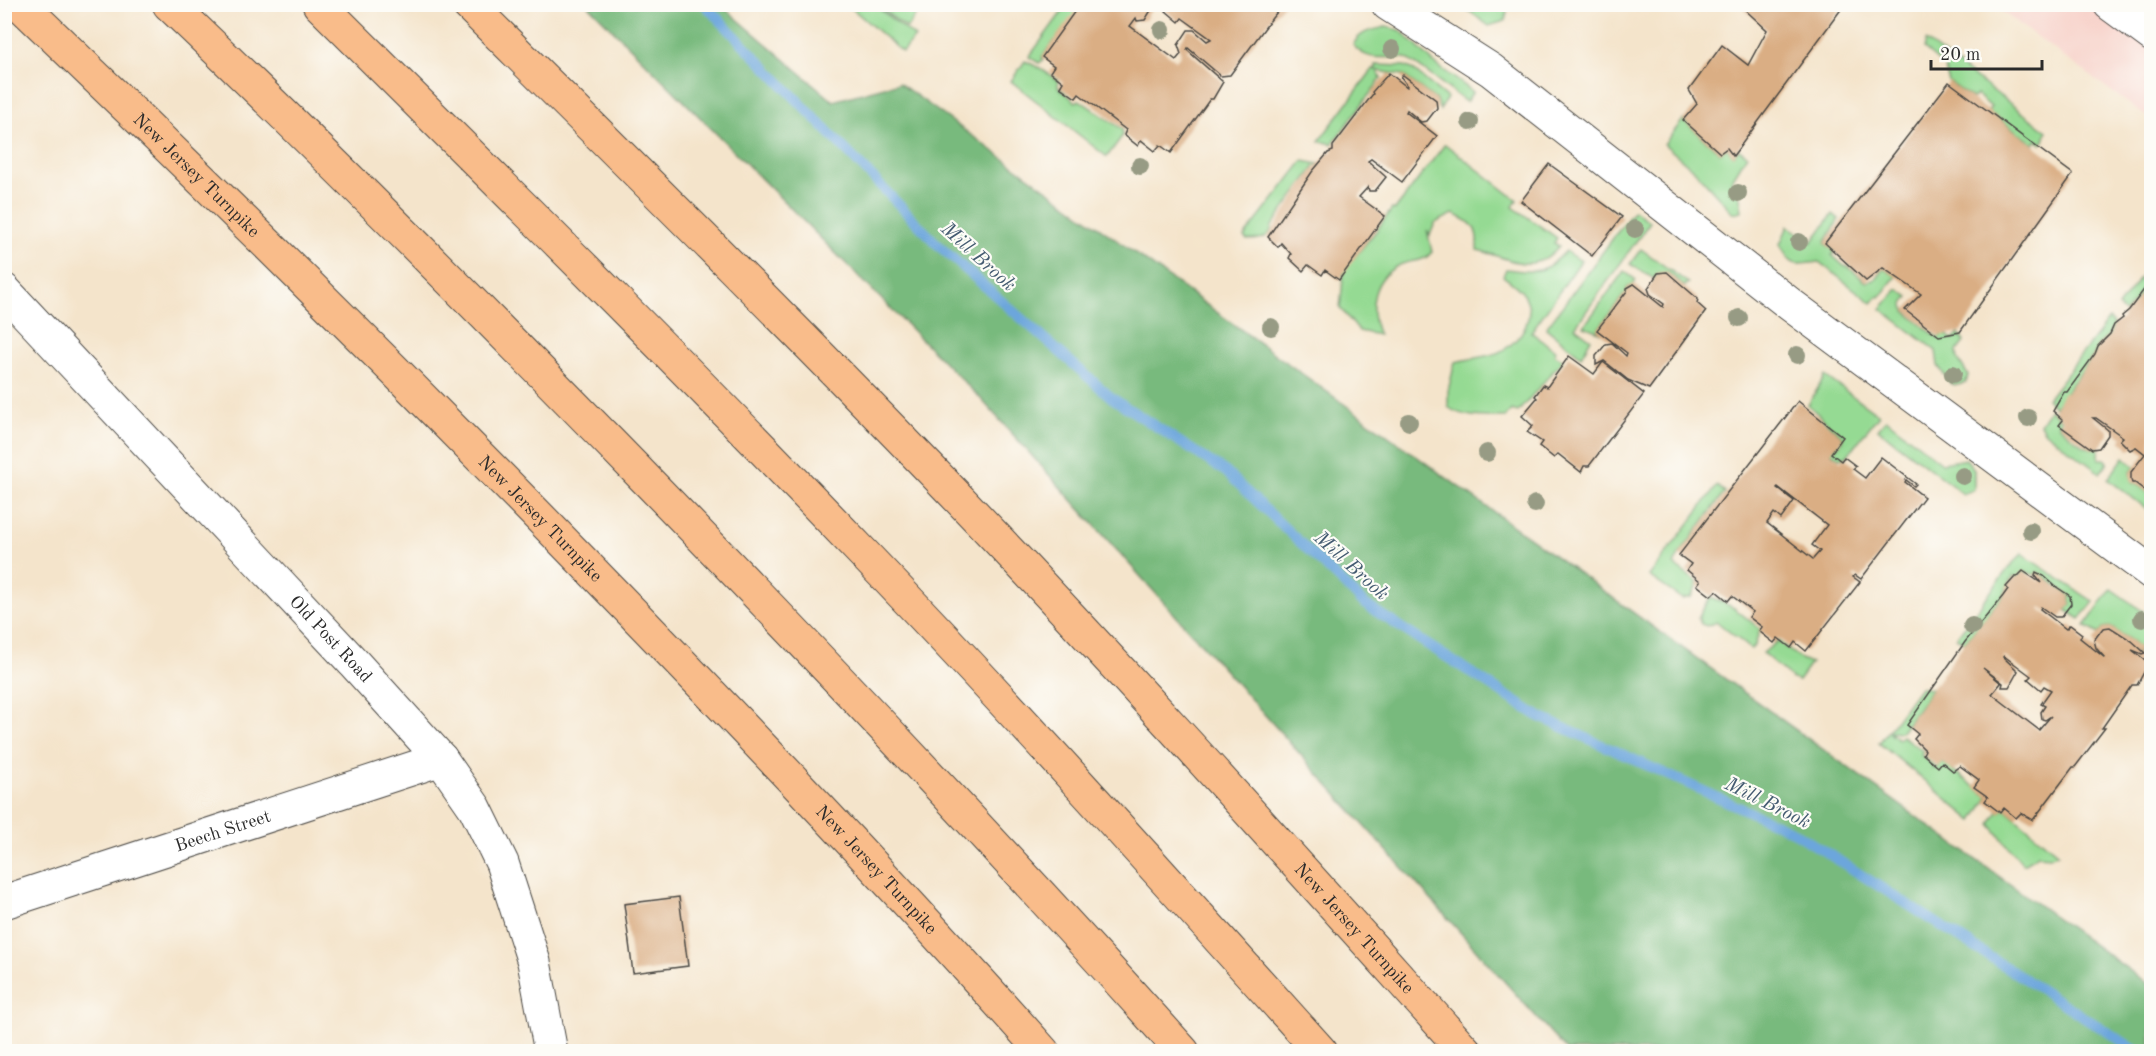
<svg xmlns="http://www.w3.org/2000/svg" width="2156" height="1056" viewBox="0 0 2156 1056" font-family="'Old Standard TT',serif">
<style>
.built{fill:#f7d1c9}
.green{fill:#95da93;stroke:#60825f;stroke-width:1.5}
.forest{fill:#78ba7d;stroke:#527254;stroke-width:1.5}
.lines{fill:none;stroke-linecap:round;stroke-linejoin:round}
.stream{stroke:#6ca6dc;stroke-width:10}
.building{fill:#daae84;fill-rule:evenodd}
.minor-casing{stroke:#494743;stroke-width:35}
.highway-casing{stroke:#494743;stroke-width:35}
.minor{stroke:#fff;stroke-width:33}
.highway{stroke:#f9bc8a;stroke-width:33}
.tree{fill:#979b84}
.labels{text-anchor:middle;stroke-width:4.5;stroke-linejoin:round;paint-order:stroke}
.street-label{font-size:18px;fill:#2b2b2b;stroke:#fdfcf7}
.water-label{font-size:20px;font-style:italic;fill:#455c72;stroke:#fdfcf7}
</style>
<rect width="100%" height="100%" fill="#fdfcf7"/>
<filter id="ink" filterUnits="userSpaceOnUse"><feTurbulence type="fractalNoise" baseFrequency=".0167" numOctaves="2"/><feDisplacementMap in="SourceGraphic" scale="12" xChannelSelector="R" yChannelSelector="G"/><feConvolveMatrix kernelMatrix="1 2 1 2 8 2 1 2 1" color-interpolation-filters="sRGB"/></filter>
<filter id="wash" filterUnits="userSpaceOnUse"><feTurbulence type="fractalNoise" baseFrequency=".008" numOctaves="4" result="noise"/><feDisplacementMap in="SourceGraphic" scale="24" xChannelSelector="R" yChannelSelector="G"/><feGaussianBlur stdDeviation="1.35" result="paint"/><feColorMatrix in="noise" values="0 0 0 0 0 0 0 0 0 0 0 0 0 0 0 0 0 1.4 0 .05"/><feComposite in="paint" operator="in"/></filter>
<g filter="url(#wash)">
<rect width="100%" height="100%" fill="#f4e4cb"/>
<path class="built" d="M1993,5H2151V120Z"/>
<g class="green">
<path d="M848,5H874L915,37L902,52Z"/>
<path d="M876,5H923L907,28Z"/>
<path d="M1067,5H1082L1042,57L1043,60L1039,63L1029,57Z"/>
<path d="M1461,5H1504L1507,12L1505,21L1489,26Z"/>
<path d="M1386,27L1400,30L1433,62L1473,92L1466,102C1456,95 1413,60 1405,58C1385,55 1369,64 1353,45C1360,31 1372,30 1386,27Z"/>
<path d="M1926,41L2047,131L2044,141L2041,143L2037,140L2034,144L1988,111L1991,107L1977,95L1972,98L1949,82L1944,66L1924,49Z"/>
<path d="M1025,61L1040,68L1058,81V87L1076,102L1079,100L1122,129L1123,135L1107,157L1011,81Z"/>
<path d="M1376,65L1404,66L1412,69L1447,98L1440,110L1436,100L1403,75L1378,71L1381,79L1332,144L1319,141L1373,69L1376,70Z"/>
<path d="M1683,120L1720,153L1727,148L1733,155L1739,149L1747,155L1731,181L1740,197L1742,211L1733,213L1696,172L1664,144Z"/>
<path d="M1445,144L1517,200L1513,207L1557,238L1554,243L1559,246C1532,278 1509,257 1477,250C1479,228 1473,222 1453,214L1435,223L1430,235L1427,230L1432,252C1423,263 1415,259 1402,264C1372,276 1367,308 1379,335L1359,331L1340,308L1344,270L1377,230L1392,209L1395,210Z"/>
<path d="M1303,161L1319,164L1315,166L1272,226C1270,239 1259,240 1247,240L1244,237Z"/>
<path d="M1634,210L1650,222L1575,327L1591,339L1581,356L1546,328Z"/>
<path d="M1833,214L1839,219L1825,243L1835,252L1832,255L1844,266L1848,267L1866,282L1874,280L1883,268L1896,276L1880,297L1878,296L1872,303L1819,262C1794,265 1791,268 1780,244L1788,226L1812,242Z"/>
<path d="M1641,249L1688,283L1684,286L1680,284V282L1667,272L1658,273L1654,279L1630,264Z"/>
<path d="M1566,251L1581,261L1531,332L1556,351L1554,354L1563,360L1518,412L1511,410L1506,417C1487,417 1463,419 1448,407V391L1455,362C1469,359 1484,357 1497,353C1515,346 1533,324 1528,304C1525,291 1513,284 1503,276L1506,269C1537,273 1544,274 1566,251Z"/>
<path d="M2151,263V280L2125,313L2118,307Z"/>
<path d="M1624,271L1636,280L1634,284L1627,288V291L1597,330L1601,333L1584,326Z"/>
<path d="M1898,289L1909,297L1904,304L1905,311L1938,338L1944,332L1953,340L1959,334L1964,342L1957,351L1958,359L1968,375L1966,383L1957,385L1951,384L1938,366L1936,351L1881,309Z"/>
<path d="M2109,319L2114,325L2110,334L2098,346L2095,354L2055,407L2047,399Z"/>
<path d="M1825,376L1879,415L1847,456L1840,458L1830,452L1841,443L1843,437L1808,405Z"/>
<path d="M2050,409L2061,420L2058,425C2067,433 2086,451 2099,449L2098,453L2099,459H2105L2108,462L2100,473L2045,432L2040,424Z"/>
<path d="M1886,419L1942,463L1966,459L1974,469V490L1963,494L1878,429Z"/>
<path d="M2124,457L2135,467L2131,472L2132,483H2135L2151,495V512L2108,479Z"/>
<path d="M1717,486L1725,492L1679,555L1674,565L1697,582V585L1691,597L1682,599L1649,576Z"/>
<path d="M2022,554L2094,602L2080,619L2066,610L2071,604L2070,596C2058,588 2050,578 2037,572L2035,575L2024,571L2017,577L2013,576L2003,596L1965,642L1956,638L2010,566Z"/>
<path d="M2111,589L2151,617V665L2132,650L2142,654L2145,653L2132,641L2110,627L2103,628L2099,634L2085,626Z"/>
<path d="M1711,597L1734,608L1760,629L1755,645L1751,649L1717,622L1707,626L1701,624L1698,617Z"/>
<path d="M1778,641L1799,658L1811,663L1798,681L1791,678L1763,653Z"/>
<path d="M1920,687L1932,689L1901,732L1889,731L1892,736L1891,732L1898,739L1902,736L1923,751L1921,755L1934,766L1932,769L1938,767L1942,762L1988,797L1973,821L1879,743Z"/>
<path d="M2004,808L2058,854L2051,856L2038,855L2023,864L1990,824L1998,811L2000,812Z"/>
</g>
<path class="forest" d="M588,5H721L833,101L899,83L2151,986V1051H1567L981,399Z"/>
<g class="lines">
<path class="stream" d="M704,4L940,247L1112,398L1226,472L1366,605L1538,716L1794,832L2139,1052"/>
</g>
<g id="blocks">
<g class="building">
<path d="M1080,4H1155L1145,20L1137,21L1136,18L1130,26L1176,60L1181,54L1178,45L1188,30H1194L1207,41L1211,39L1182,18L1179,22L1166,11L1169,8L1163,4H1284L1272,18L1230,75L1221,76L1188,48L1187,50L1223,82L1213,99H1210L1171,153L1160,145L1155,151L1141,140L1138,146L1124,135L1126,130L1079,94L1076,98L1060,87L1063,82L1050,72L1054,66L1042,57Z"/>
<path d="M1744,4H1845L1733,156L1727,148L1720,153L1683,120L1697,104L1689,90L1722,45L1748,65L1767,30L1742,7Z"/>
<path d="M1389,73L1407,87L1408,86L1401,77L1403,75L1436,100L1437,108L1427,121L1421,122L1407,110L1406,112L1437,136L1402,182L1371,159L1368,161L1386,177L1375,191H1369L1368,187L1359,197L1385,216L1339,280L1325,270L1322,275L1308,265L1303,271L1289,258L1291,254L1281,243L1278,247L1268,237L1312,172L1328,153L1333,151V146L1373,94L1372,92Z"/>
<path d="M1949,82L2073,174L1960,332L1939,336L1905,310L1921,294L1883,268L1866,281L1825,243Z"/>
<path d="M1549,164L1622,217L1592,256L1521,201Z"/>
<path d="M1667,272L1698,299L1697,303L1706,311L1649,389L1628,380L1604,361L1596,365V356L1606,344L1612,343L1626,356L1627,353L1597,330L1627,291V288L1634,284L1663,307L1664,304L1650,294L1648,288L1658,273Z"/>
<path d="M2151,280V495L2135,483H2132L2131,480V472L2145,454L2136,447L2130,450L2120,440L2123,437L2096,418H2093L2108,430V435L2099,448L2092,449L2059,425L2063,420L2053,411L2064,392H2067L2095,354L2098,346L2110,334L2114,325L2123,318L2122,316L2129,310Z"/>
<path d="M1569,356L1594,374L1603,362L1644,394L1589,466H1584L1581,472L1558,454L1554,458L1539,446L1542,442L1527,432L1533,426L1522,416L1537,398L1535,396L1543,385L1547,387Z"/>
<path d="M1798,401L1843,437L1831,453L1841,461L1844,457L1856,466L1853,469L1865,478L1881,457L1916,484L1914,486L1906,480L1905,482L1924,497L1861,579L1855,575L1853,577L1860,582L1806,651L1795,642L1791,648L1778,638L1774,643L1759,631L1762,627L1749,617L1753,612L1732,596L1728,601L1716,591L1711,596L1697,585L1700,581L1687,570L1691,564L1679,555ZM1778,487L1827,525L1812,545L1820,551L1813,559L1767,523L1774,513L1781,519L1794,501L1777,488Z"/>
<path d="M2023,571L2041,583L2035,575L2036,572L2044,576L2055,586L2070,596L2071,604L2061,617H2055L2041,607L2040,609L2066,629L2070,625L2082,634L2080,638L2105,658L2096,648L2094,640L2103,628L2110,627L2132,641L2145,653L2142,654L2132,650L2149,663L2137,685H2132L2102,728H2105L2075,767H2073L2033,820L2021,813L2016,818L2004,808L2000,813L1998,811L1985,801L1988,797L1974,787L1979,780L1960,766L1953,771L1942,762L1938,767L1923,754L1925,750L1914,739L1918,734L1907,725L1965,642L2003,596L2008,589L2006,587L2015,577H2017ZM2004,656L2031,676L2028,679L2041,690L2044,686L2051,690L2041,704L2045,706L2041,712L2042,719L2045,720L2051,716L2039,730L1992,694L2001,683L1983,668L2003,683L2002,687H2009L2018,671L2003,657Z"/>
<path d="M679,897L688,966L633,973L624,904Z"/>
</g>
</g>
</g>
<g filter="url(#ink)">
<use href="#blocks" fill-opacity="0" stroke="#494743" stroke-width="1.5"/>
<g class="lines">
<defs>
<g id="minor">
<path d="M1388,4L1491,70L1791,305L2152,573"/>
<path d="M2110,4L2152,35"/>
<path id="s1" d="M4,290L354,663L441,759L475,808L502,863L534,962L551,1052"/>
<path id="s2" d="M4,902L441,759"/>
</g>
<g id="highway">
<path id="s3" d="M20,4C201,177 379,353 554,532C720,702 885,874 1043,1052"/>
<path d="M169,4C327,154 480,309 631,464C819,657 1004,852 1183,1052"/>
<path d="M319,4C502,186 685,367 863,553C1019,715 1170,884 1321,1052"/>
<path id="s4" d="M468,4C626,161 785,318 940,479C1119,665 1292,859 1466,1052"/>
</g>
</defs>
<use href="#minor" class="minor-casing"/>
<use href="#highway" class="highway-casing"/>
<use href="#minor" class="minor"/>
<use href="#highway" class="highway"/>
</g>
<g class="tree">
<circle cx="1162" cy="30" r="9"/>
<circle cx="1392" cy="49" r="9"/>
<circle cx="1470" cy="122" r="9"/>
<circle cx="1140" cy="166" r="9"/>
<circle cx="1738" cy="193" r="9"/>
<circle cx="1635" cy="229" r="9"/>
<circle cx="1799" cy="242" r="9"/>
<circle cx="1739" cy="318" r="9"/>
<circle cx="1271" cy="327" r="9"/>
<circle cx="1797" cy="355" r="9"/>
<circle cx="1953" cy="374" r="9"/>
<circle cx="2028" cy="418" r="9"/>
<circle cx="1409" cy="422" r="9"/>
<circle cx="1487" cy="453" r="9"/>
<circle cx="1963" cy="476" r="9"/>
<circle cx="1535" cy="504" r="9"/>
<circle cx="2031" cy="531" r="9"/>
<circle cx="2142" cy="619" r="9"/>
<circle cx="1972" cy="626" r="9"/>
</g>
</g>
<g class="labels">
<g class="street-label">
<text dy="6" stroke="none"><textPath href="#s3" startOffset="246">New Jersey Turnpike</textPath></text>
<text dy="6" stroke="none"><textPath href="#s3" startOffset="732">New Jersey Turnpike</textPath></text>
<text dy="6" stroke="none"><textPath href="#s1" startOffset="478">Old Post Road</textPath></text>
<text dy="6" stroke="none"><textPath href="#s2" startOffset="230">Beech Street</textPath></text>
<text dy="6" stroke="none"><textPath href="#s3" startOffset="1218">New Jersey Turnpike</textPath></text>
<text dy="6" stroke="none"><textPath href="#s4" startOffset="1281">New Jersey Turnpike</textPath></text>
</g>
<g class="water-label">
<text transform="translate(979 256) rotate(42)" y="7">Mill Brook</text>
<text transform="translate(1352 565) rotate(42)" y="7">Mill Brook</text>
<text transform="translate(1768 802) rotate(26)" y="7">Mill Brook</text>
</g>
</g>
<rect width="2156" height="1056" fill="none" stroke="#fdfcf7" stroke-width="24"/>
<path d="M1931 60v9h111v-9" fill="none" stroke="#2b2b2b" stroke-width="3"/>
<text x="1940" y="60" font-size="18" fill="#2b2b2b" stroke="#fdfcf7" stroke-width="4.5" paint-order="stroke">20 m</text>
</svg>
